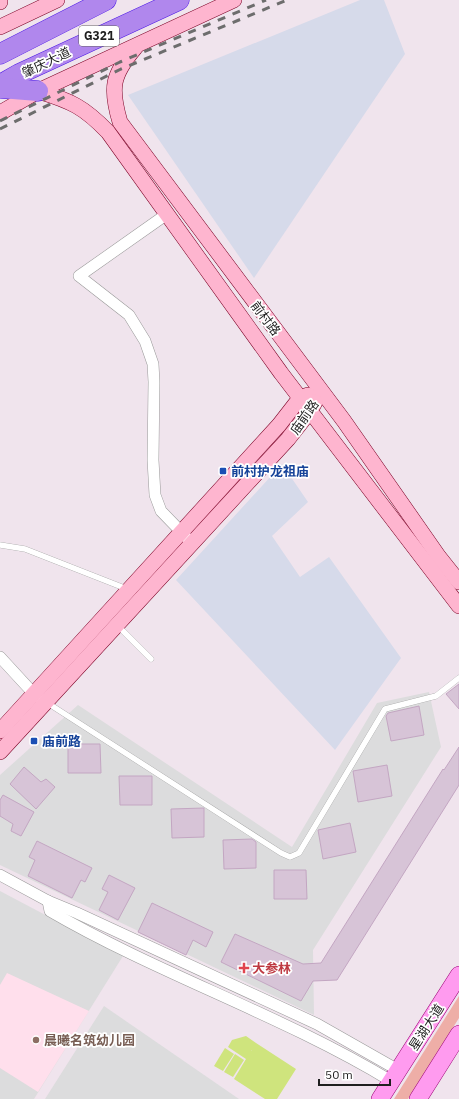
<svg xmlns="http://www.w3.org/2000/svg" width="459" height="1099" viewBox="0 0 459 1099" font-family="'IBM Plex Sans','Noto Sans SC',sans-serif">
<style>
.residential{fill:#dcdcdd}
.industrial{fill:#d6daea}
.education{fill:#ffdfec}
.grass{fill:#eeaea7}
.pitch{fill:#cfe47d}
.building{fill:#d7c4d7;stroke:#c3a6c2}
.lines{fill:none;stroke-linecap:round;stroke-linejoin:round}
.lane-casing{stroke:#999;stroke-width:6}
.street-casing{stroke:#999;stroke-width:12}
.secondary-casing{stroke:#7c0025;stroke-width:16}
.primary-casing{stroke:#9a0072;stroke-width:18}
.highway-casing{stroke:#4c19e7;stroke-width:21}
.lane{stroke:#fff;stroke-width:5.5}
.street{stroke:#fff;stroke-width:11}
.secondary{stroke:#feb5cf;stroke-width:15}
.primary{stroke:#ff9bef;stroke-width:17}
.highway{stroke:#b087ed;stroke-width:20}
.rail{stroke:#6d6d6d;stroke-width:3;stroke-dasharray:8 8;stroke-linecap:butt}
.transit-dot{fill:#1a4fb4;stroke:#fff;stroke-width:1.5}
.health-dot{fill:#e0444e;stroke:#fff;stroke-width:1.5}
.education-dot{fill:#8d6e63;stroke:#fff;stroke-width:1.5}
.labels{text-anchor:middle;stroke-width:3.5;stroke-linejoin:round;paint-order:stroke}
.shield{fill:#fff;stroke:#626262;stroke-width:1}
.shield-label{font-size:12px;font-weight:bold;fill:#1f1f1f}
.street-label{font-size:13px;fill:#1f1f1f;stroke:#fff}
.transit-label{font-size:13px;font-weight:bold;fill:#164399;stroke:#fff;text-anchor:start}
.health-label{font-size:13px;font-weight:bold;fill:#be3a42;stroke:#fff;text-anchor:start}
.education-label{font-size:13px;font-weight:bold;fill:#785e54;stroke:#fff;text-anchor:start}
</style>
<rect width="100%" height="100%" fill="#f0e4ed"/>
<g class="residential">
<path d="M429,692L441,747L313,950L314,1015L0,865V775L78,705L292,847L377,703Z"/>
<path d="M0,891L123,956L34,1099H0Z"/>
<path d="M104,1006L239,1099H45Z"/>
</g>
<g class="industrial">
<path d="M360,0H384L405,54L254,278L128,95Z"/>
<path d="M282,464L308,502L272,536L300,577L329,557L401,658L335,750L176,580Z"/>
</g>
<path class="education" d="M7,973L89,1011L38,1092L0,1068V985Z"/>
<path class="grass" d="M459,996V1018L408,1099H394Z"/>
<g class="pitch">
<path d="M246,1036L256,1043L251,1051L256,1043L296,1069L277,1099H265L234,1079L246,1059L228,1047L232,1040Z"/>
<path d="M225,1048L234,1054L223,1071L214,1066Z"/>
<path d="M235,1054L244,1060L233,1077L224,1072Z"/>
</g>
<g class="building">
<path d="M459,684V709L446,694Z"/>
<path d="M419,706L424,735L391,741L386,716L388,713Z"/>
<path d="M68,744H100L101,773H68Z"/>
<path d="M459,747V785L337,980L313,981L301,1001L221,962L235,934L303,964L321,963L443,769L444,770Z"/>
<path d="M387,765L392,796L358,802L353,771Z"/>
<path d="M24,767L41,782L46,779L55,787L36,809L10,784Z"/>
<path d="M119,776H152V805H120Z"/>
<path d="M3,795L34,812L21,836L11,831L13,824L0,816V800Z"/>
<path d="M204,808V837L172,838L171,809Z"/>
<path d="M350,823L356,852L323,859L318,830Z"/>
<path d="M252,839L256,842V868L224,869L223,840Z"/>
<path d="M37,841L92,868L85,882L81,880L72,898L28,876L35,860L29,857Z"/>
<path d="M274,870H306L307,899H274Z"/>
<path d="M109,875L135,888L118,920L99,910L108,892L102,889Z"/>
<path d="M152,903L213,932L206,947L193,940L186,955L138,932Z"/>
</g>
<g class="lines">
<defs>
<g id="lane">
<path d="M0,545L25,549L127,589"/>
<path d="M117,625L151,659"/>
<path d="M46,702L281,853L290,857L299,853L385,709L436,696L459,678"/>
</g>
<g id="street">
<path d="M167,214L79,276L129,315L145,341L153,364L154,382L153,460L155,495L161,511L192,543"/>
<path d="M0,657L34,694L39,697"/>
<path d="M0,875L48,901L77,913L317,1024L398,1070"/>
<path d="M48,901L50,911C160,975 282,1015 391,1081"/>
</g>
<g id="secondary">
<path d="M0,2V0"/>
<path d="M0,27L57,0"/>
<path d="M135,48C112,75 110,88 120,122L344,421L439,557L459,582"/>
<path d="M38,91C71,101 84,107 108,132L281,373L459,606"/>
<path d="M0,113L38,91L234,0"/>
<path d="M0,731L279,425L300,398L308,395"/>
<path d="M0,752L288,439L310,411L315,402"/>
</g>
<g id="primary">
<path d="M380,1099L459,975"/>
<path d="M418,1099L459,1034"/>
</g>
<g id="highway">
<path d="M0,54L106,0"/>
<path d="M0,85L19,74L179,0"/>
<path d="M0,88L38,91"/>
</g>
</defs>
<use href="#lane" class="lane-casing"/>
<use href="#street" class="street-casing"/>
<use href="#secondary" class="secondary-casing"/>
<use href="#primary" class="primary-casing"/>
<use href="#highway" class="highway-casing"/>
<use href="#lane" class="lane"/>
<use href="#street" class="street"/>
<use href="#secondary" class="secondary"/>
<use href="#primary" class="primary"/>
<use href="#highway" class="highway"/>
<g class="rail">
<path d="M0,121L120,62L266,0"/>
<path d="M0,129L121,69L287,0"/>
</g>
</g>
<g class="transit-dot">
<rect x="219" y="467" width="8" height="8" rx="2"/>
<rect x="30" y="737" width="8" height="8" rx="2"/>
</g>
<path class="health-dot" d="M242 962h4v4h4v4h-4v4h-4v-4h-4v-4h4z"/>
<circle class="education-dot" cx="36" cy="1040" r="4"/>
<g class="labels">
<rect class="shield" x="79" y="26" width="40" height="20" rx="3"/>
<g class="shield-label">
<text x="99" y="40">G321</text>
</g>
<g class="street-label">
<text transform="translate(46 62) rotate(-26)" y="5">肇庆大道</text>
<text transform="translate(266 318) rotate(53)" y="5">前村路</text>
<text transform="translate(304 417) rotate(-55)" y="5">庙前路</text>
<text transform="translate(426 1027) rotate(-57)" y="5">星湖大道</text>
</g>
<g class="transit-label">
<text x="231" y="476">前村护龙祖庙</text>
<text x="42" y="746">庙前路</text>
</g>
<g class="health-label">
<text x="252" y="973">大参林</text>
</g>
<g class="education-label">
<text x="44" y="1045">晨曦名筑幼儿园</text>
</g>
</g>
<path d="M319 1079v6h71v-6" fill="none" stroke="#1f1f1f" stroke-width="2"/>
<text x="325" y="1079" font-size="12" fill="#1f1f1f" stroke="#ffffff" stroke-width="3" paint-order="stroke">50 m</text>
</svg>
